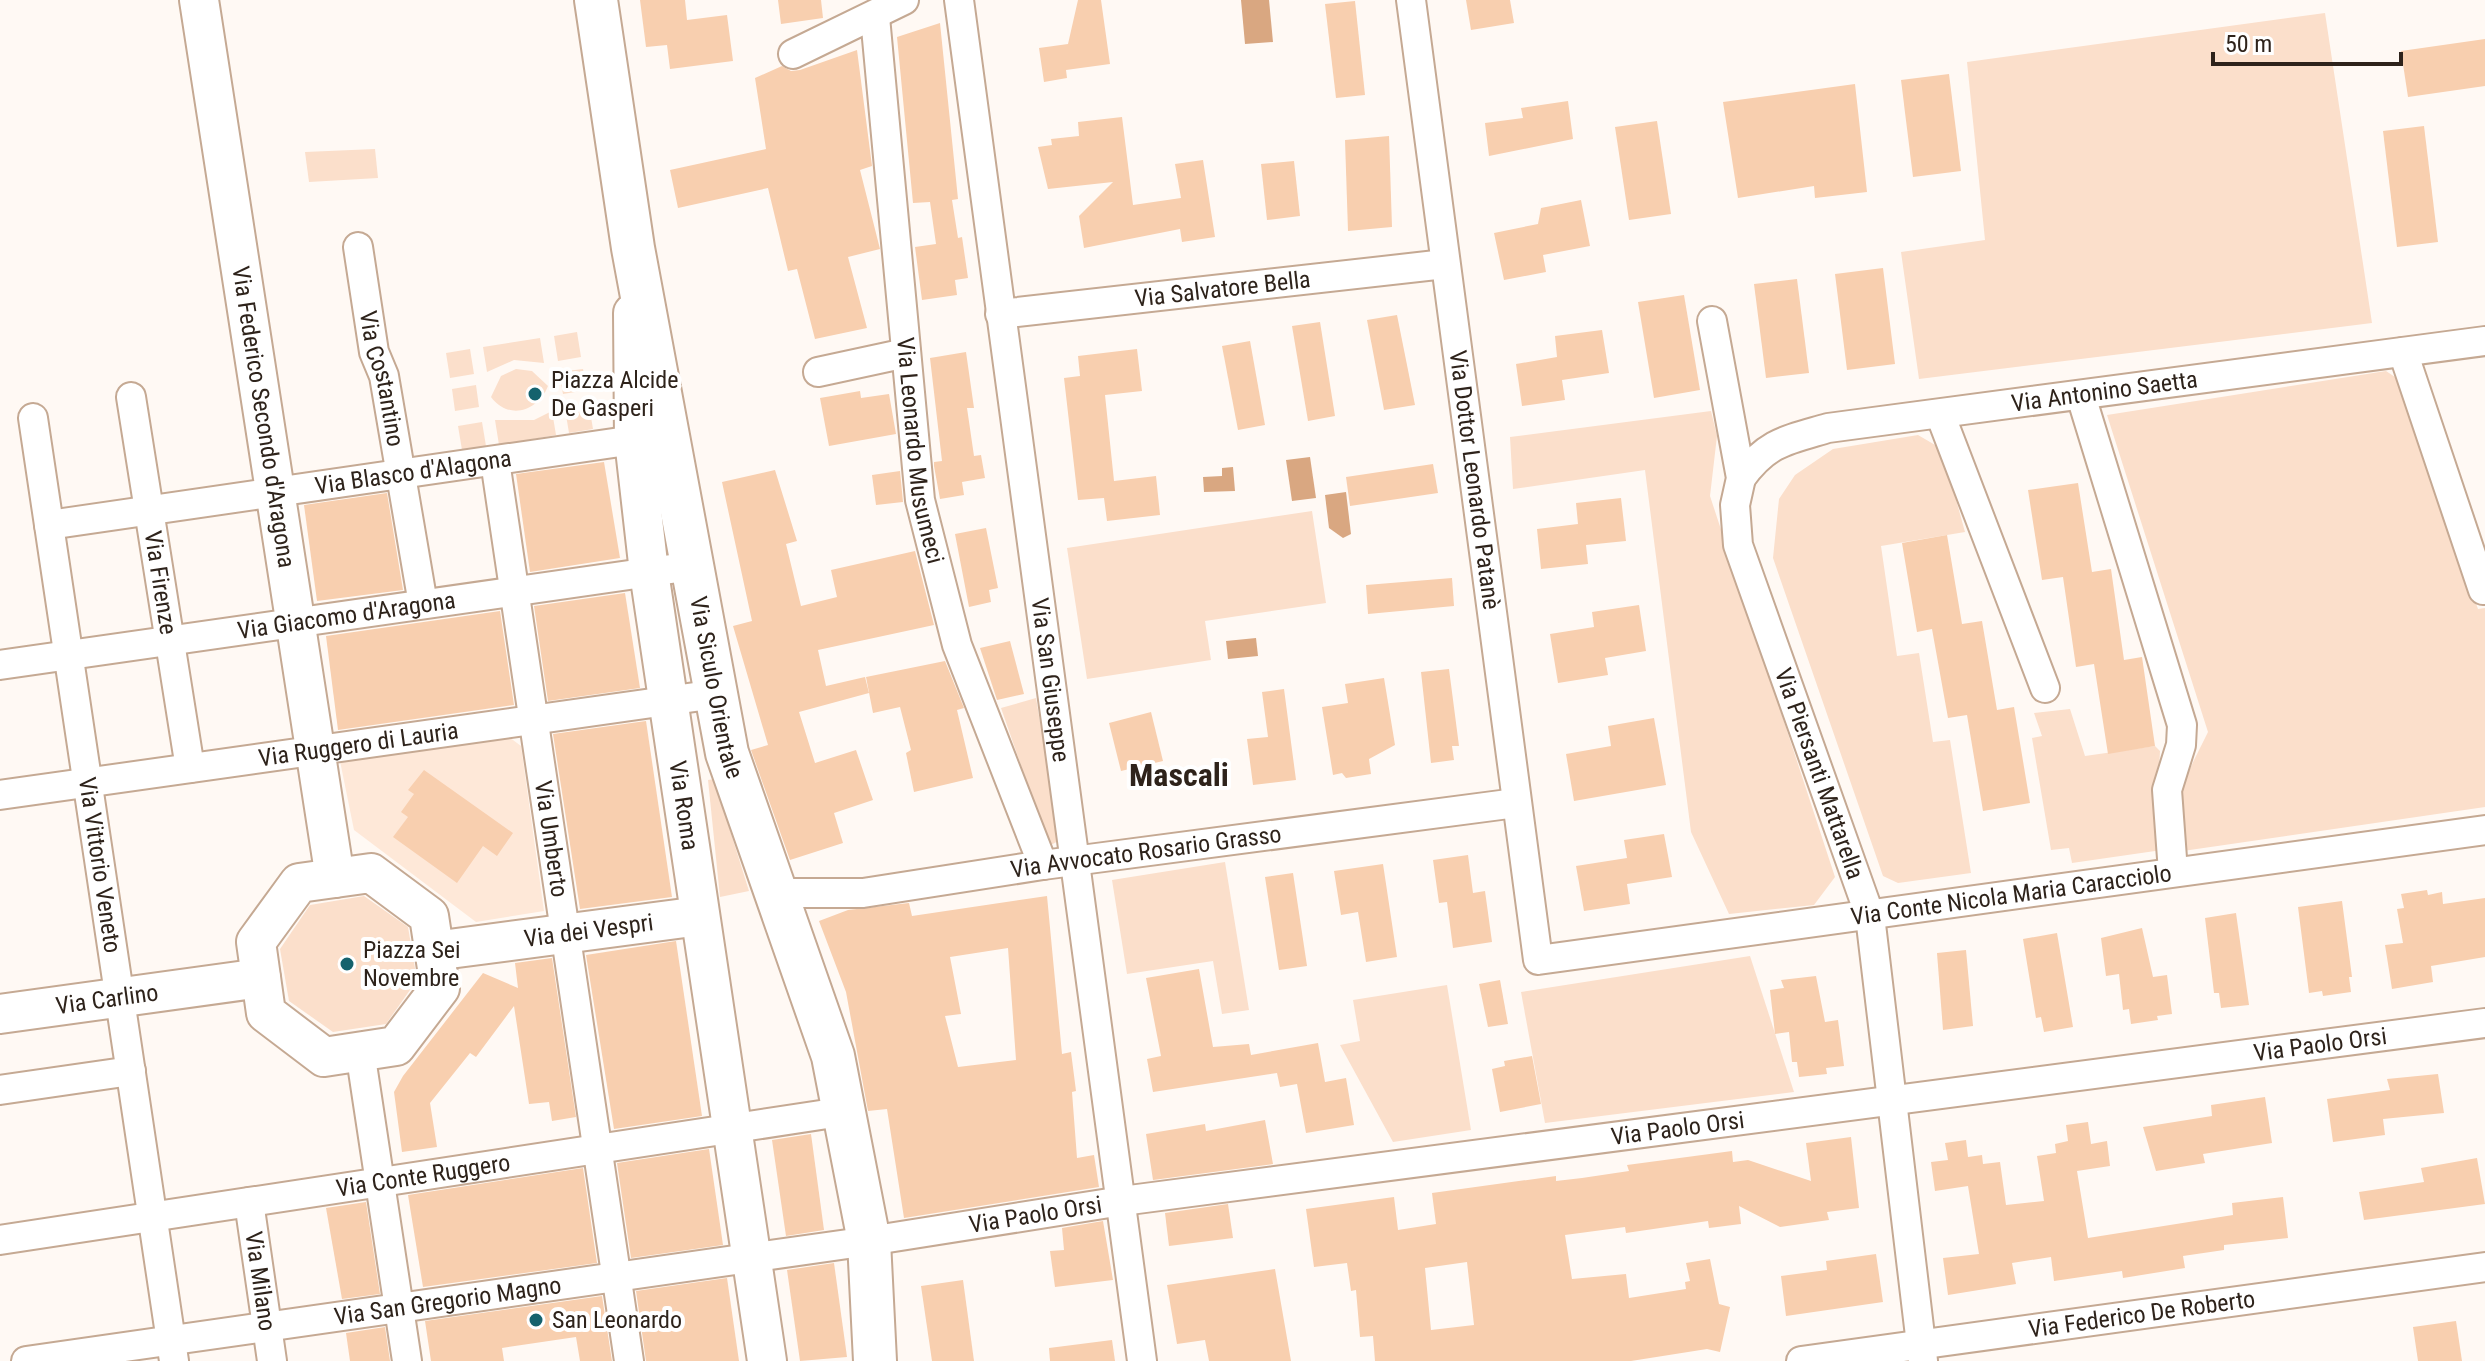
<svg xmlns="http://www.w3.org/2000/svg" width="2485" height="1361" viewBox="0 0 2485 1361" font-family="'Roboto Condensed',sans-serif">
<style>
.built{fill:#fee8d8}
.green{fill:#fbdfcb}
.water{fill:#d9a781}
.building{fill:#f8cfaf;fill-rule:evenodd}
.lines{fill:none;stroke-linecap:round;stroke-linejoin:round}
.street-casing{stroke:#c5a993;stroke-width:32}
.secondary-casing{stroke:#c5a993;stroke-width:42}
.primary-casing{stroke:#c5a993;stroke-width:46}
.street{stroke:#fff;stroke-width:28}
.secondary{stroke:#fff;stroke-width:38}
.primary{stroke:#fff;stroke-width:42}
.poi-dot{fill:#15626d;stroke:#fff;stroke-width:3}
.labels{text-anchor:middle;stroke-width:8;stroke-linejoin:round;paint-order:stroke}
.street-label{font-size:24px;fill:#2e231b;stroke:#fff}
.poi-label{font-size:24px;fill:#2e231b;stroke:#fff;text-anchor:start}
.district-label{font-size:32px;font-weight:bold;fill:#2e231b;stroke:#fff}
</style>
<rect width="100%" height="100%" fill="#fff9f4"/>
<path class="built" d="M509,737L521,746L544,911L476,922L354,830L340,761Z"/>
<g class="green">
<path d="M2325,13L2372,323L1919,379L1901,252L1985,240L1967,62Z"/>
<path d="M375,149L378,178L309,182L305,152Z"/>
<path d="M577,332L581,357L558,361L554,336Z"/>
<path d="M540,338L544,363L514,360L487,372L483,347Z"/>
<path d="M470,349L474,374L450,378L446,353Z"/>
<path d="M516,369L532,371L548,386C538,411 509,421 491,397L501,376Z"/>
<path d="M583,369L587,390L563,394L559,372Z"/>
<path d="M2386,371L2398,379L2478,609L2485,608V807L2183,851C2175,791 2182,785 2208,732L2107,415Z"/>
<path d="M476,385L479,407L455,411L452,389Z"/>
<path d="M589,405L593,429L569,433L565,409Z"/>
<path d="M552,411L556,435L499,445L495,420H534Z"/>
<path d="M1711,411L1717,436L1710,496L1835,877L1814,905L1729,914L1691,832L1645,470L1513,489L1510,437Z"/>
<path d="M482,422L486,446L462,450L458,426Z"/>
<path d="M1918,435L1942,449L1965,532L1881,546L1897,656L1919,653L1933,742L1950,740L1971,873L1898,883L1883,876L1773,558L1779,499L1795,475L1833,449Z"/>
<path d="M1312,511L1326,603L1205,621L1211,660L1087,679L1067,548Z"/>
<path d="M1036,698L1060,840L1049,846L1001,708Z"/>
<path d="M2070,709L2085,756L2155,746L2160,751L2157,807L2162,850L2072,863L2069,848L2051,850L2032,738L2042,736L2034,713Z"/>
<path d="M714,779L749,891L720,897L708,780Z"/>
<path d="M1225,862L1249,1010L1222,1014L1213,961L1127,974L1112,880Z"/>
<path d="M364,896L408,927L417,980L386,1024L333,1032L289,1001L280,949L310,905Z"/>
<path d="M1750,956L1794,1092L1545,1123L1521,992Z"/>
<path d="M1447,985L1471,1130L1393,1142L1340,1045L1360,1041L1353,1000Z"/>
</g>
<g class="water">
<path d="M1241,0H1269L1273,42L1245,44Z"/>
<path d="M1310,457L1316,498L1292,501L1286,460Z"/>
<path d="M1233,467L1235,491L1204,492L1203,477L1222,476V468Z"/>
<path d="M1346,492L1351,534L1343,538L1329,528L1325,495Z"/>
<path d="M1256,638L1258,656L1228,659L1226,641Z"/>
</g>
<g class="building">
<path d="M640,0H685L687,20L727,15L733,61L670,69L667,45L646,47Z"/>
<path d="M778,0H821L823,18L781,24Z"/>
<path d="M1078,0H1101L1110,64L1066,70L1067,78L1044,82L1039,48L1068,44Z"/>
<path d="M1466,0H1510L1514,23L1471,30Z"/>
<path d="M1355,1L1365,95L1336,98L1325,4Z"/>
<path d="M940,23L958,199L952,200L958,238L962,237L968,278L955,280L957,295L922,300L915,247L936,244L930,202L913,203L897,37Z"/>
<path d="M2485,39V86L2408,97L2401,51Z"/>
<path d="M857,50L872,166L860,170L880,249L848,257L867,328L815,339L797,269L788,271L768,188L678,208L670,170L766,149L755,78L782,66L791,71L800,70Z"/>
<path d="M1949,74L1961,171L1913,177L1901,80Z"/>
<path d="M1855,84L1867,192L1815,198L1814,186L1738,198L1723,102Z"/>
<path d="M1568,101L1573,139L1489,156L1485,123L1523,118L1521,108Z"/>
<path d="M1122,117L1133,205L1181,198L1175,164L1203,160L1215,237L1182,242L1180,229L1084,248L1079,216L1113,182L1048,189L1038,147L1052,145L1051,139L1079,136L1078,122Z"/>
<path d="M1657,121L1671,214L1629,220L1615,127Z"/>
<path d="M2424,126L2438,242L2397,247L2383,131Z"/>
<path d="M1389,136L1392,227L1348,231L1345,140Z"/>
<path d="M1294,161L1300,216L1267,220L1261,164Z"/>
<path d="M1581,200L1590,246L1543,255L1546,272L1504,280L1494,233L1538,224L1541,208Z"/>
<path d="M1883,268L1895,364L1847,370L1835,274Z"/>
<path d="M1797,279L1809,373L1766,378L1754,284Z"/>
<path d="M1684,295L1700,390L1654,398L1638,302Z"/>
<path d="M1397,315L1415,405L1384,410L1367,320Z"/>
<path d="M1320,322L1335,416L1308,421L1292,326Z"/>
<path d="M1602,330L1609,373L1562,380L1565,400L1522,406L1516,364L1557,357L1555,336Z"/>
<path d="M1250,341L1265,425L1238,430L1222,346Z"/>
<path d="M1137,349L1142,391L1105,395L1114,481L1156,476L1160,515L1107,521L1104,498L1078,500L1064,378L1080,376L1078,356Z"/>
<path d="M966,352L974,408H967L974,456L981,455L985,478L962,482L964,495L940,499L934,466V462L942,461L930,358Z"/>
<path d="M860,391L861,398L889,394L896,434L829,446L820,398Z"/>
<path d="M604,462L620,558L530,572L516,474Z"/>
<path d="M1433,464L1438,493L1350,506L1346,477Z"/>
<path d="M775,470L797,541L786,544L801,606L837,597L831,570L915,551L934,625L818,650L826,686L865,677L869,693L799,712L815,763L856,750L873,800L834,813L843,843L790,860L751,750L768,745L733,626L752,621L722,482Z"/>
<path d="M900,471L903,502L876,505L872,475Z"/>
<path d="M2078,483L2092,572L2111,569L2124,660L2142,657L2155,746L2108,754L2094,664L2076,667L2063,577L2042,580L2028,490Z"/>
<path d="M387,493L403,590L317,601L304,505Z"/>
<path d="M1621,498L1626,541L1586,545L1588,564L1541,569L1537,529L1578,524L1576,503Z"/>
<path d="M986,528L998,588L989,590L991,602L969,607L955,534Z"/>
<path d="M1947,535L1962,624L1982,621L1997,710L2014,707L2030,803L1983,811L1967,715L1948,718L1932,629L1917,632L1902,543Z"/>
<path d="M1452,578L1454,606L1368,614L1366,585Z"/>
<path d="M625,593L640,688L548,701L534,606Z"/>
<path d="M1639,605L1646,651L1605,658L1608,675L1558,683L1550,634L1594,627L1592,612Z"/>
<path d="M500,611L514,705L338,730L326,636Z"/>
<path d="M1010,641L1024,694L997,700L980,648Z"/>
<path d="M945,661L964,708L957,710L973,778L914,792L906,753L911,750L900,707L873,713L866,677Z"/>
<path d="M1449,669L1459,746H1452L1454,760L1431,763L1421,672Z"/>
<path d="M1384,678L1395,745L1369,759L1371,774L1346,778L1342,773L1333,775L1322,707L1348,703L1345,684Z"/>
<path d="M1284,689L1296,780L1253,785L1247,739L1268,737L1262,692Z"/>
<path d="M1151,712L1163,761L1121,771L1109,723Z"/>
<path d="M1654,718L1666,785L1574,801L1566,754L1611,746L1608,726Z"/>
<path d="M646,721L672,897L580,909L553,734Z"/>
<path d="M424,770L513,833L497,856L483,846L457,883L393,837L408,817L401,812L414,794L408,790Z"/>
<path d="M1664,834L1672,877L1627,884L1630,904L1584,911L1576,866L1627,858L1624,840Z"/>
<path d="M1468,855L1473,893L1485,891L1492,942L1453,948L1447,902L1439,903L1433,860Z"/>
<path d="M1383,864L1397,957L1366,962L1358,912L1341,915L1334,871Z"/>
<path d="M1293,873L1307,966L1279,970L1265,877Z"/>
<path d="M2427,890L2428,895L2442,892L2443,904L2485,898V957L2431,966L2433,982L2392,989L2385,945L2403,943L2397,909L2404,908L2401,894Z"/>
<path d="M1047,896L1062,1054L1071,1052L1076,1091L1072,1092L1077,1158L1094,1155L1099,1187L904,1218L887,1109L868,1111L846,992L819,921L848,910L909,903L912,916ZM1008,948L1016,1060L958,1067L945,1016L961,1014L950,957Z"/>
<path d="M2342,901L2352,977H2349L2351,992L2323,996L2322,991L2309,993L2298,907Z"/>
<path d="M2236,913L2249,1005L2221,1008L2219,993H2214L2205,918Z"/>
<path d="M2142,928L2153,977L2167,975L2172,1014L2157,1016L2158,1020L2131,1024L2129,1009L2123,1010L2119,974L2106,976L2101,938Z"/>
<path d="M2057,933L2073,1027L2044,1032L2041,1017L2036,1018L2023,939Z"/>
<path d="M676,941L702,1116L614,1129L586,955Z"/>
<path d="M1966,950L1973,1026L1943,1030L1937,953Z"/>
<path d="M552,958L576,1117L552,1121L549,1102L529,1104L514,1006L476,1057L470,1053L430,1103L437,1147L402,1152L394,1092L403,1076L483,973L518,988L515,963Z"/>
<path d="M1199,969L1213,1047L1249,1044L1251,1055L1318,1043L1325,1082L1346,1078L1354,1125L1306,1133L1297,1084L1280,1087L1277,1073L1153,1092L1147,1059L1161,1056L1146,978Z"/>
<path d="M1816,976L1825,1022L1838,1020L1844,1066L1826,1068L1827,1074L1799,1077L1797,1062H1792L1789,1032L1775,1034L1770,990L1784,988L1781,980Z"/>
<path d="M1500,980L1508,1024L1488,1027L1479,984Z"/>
<path d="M1532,1056L1541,1104L1500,1112L1492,1069L1505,1066L1504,1061Z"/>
<path d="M2438,1074L2444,1113L2383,1119L2385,1135L2333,1142L2327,1099L2390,1090L2387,1079Z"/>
<path d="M2265,1097L2272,1143L2203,1154L2205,1163L2156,1171L2143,1127L2212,1116L2211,1105Z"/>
<path d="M1265,1120L1273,1164L1153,1180L1146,1134L1205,1124L1206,1131Z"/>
<path d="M2088,1122L2091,1144L2107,1141L2110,1166L2077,1171L2088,1238L2233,1215L2232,1203L2283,1197L2288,1238L2224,1245V1250L2183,1256L2185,1268L2123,1278L2122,1271L2054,1281L2051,1257L2012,1263L2016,1284L1948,1295L1943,1258L1979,1254L1968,1186L1935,1191L1931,1162L1948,1160L1945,1143L1966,1140L1968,1157L1982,1155L1983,1164L2000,1162L2006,1205L2044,1201L2037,1156L2056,1153L2055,1144L2068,1141L2066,1125Z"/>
<path d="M811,1134L824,1230L786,1236L772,1140Z"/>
<path d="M1851,1137L1859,1208L1827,1212L1829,1220L1780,1227L1739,1206L1741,1224L1709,1228L1708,1221L1626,1233L1625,1227L1565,1235L1572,1279L1626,1274L1629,1298L1686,1289L1685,1282L1690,1281L1686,1263L1710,1259L1719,1304L1730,1307L1720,1352L1707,1349L1631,1361H1375L1373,1336L1360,1337L1356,1290L1351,1291L1347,1263L1314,1267L1306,1209L1394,1197L1398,1230L1436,1224L1432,1193L1556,1176V1181L1582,1178L1629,1171L1627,1165L1732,1151L1733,1162L1748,1160L1811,1181L1806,1143ZM1467,1262L1474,1325L1431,1330L1425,1268Z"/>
<path d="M709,1149L723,1245L631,1258L617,1163Z"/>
<path d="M2477,1158L2485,1204L2364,1220L2359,1192L2424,1182L2421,1168Z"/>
<path d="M583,1168L597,1263L423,1287L408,1195Z"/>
<path d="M366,1202L380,1294L342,1299L326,1208Z"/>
<path d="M1228,1204L1233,1238L1169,1246L1165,1213Z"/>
<path d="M1103,1221L1113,1280L1055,1287L1050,1251L1064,1250L1062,1228Z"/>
<path d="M1876,1254L1883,1302L1786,1316L1781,1276L1827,1270L1826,1261Z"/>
<path d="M834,1263L847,1357L800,1361L787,1270Z"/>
<path d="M1275,1269L1291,1361H1209L1205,1340L1177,1344L1167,1285Z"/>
<path d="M727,1278L739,1361H646L636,1291Z"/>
<path d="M963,1280L974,1361H932L921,1286Z"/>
<path d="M602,1296L612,1361H580L576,1337L502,1348L504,1361H431L425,1321Z"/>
<path d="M2456,1321L2462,1361H2418L2413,1327Z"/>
<path d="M385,1327L390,1361H350L346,1333Z"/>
<path d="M1112,1340L1115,1361H1050L1049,1348Z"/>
</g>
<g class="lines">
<defs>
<g id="street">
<path id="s1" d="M959,0L1142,1361"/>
<path id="s2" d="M1411,0L1538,960L2485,830"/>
<path id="s3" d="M875,17L920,500L957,645L1043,865"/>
<path d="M793,54L904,0"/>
<path id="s4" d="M358,247L374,352L384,376L423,604"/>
<path id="s5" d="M1000,314L1445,264"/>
<path id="s6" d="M1712,321L1741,478L1735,505L1738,545L1870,916L1923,1361"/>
<path d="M2403,352L2483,590"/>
<path d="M818,372L906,353"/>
<path d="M2081,396L2182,725L2181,745L2167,790L2173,872"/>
<path id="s7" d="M131,397L190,768"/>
<path d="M1940,414L2045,688"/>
<path id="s8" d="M33,418L174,1361"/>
<path id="s9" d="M495,461L629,1361"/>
<path id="s10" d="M1741,478C1767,442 1787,440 1828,428L2485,341"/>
<path id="s11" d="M49,525L634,440"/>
<path id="s12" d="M0,665L692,566"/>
<path id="s13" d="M0,795L716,694"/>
<path id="s14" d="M775,893H863L1043,865L1516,803"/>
<path d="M360,1051L407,1361"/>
<path d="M0,1090L131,1071"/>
<path id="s15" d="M249,1202L272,1361"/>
<path id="s16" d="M0,1240L847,1111"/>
<path id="s17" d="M26,1361L869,1241L1122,1201L2485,1023"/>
<path id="s18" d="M1801,1361L2485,1267"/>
</g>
<g id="secondary">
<path id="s19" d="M199,0L335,878"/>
<path id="s20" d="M633,313L634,440L649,572L767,1361"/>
<path d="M371,873L429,916L440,988L396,1046L324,1057L266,1013L256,942L299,883Z"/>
<path id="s21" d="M434,951L700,916"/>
<path id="s22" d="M0,1014L261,978"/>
</g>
<g id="primary">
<path id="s23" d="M596,0L633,248L727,753L833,1056L869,1241L875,1361"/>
</g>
</defs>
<use href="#street" class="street-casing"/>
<use href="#secondary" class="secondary-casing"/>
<use href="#primary" class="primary-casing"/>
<use href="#street" class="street"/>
<use href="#secondary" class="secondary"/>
<use href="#primary" class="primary"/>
</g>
<g class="poi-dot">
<circle cx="535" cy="394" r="8"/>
<circle cx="347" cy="964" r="8"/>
<circle cx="536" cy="1320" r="8"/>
</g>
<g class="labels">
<g class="street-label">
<text dy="8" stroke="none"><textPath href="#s5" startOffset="224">Via Salvatore Bella</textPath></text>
<text dy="8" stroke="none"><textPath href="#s4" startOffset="134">Via Costantino</textPath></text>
<text dy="8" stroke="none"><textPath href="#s10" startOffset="382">Via Antonino Saetta</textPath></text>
<text dy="8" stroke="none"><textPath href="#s19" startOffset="422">Via Federico Secondo d'Aragona</textPath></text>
<text dy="8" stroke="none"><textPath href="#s3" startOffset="436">Via Leonardo Musumeci</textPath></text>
<text dy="8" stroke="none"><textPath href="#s11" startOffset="368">Via Blasco d'Alagona</textPath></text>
<text dy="8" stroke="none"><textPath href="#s2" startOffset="484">Via Dottor Leonardo Patanè</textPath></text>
<text dy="8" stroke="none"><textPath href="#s7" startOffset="188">Via Firenze</textPath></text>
<text dy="8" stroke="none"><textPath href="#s12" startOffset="350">Via Giacomo d'Aragona</textPath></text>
<text dy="8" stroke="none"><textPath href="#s1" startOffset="686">Via San Giuseppe</textPath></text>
<text dy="8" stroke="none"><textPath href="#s23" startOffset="698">Via Siculo Orientale</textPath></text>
<text dy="8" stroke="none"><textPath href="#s13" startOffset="362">Via Ruggero di Lauria</textPath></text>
<text dy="8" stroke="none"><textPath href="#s6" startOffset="470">Via Piersanti Mattarella</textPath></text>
<text dy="8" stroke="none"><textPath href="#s20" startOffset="496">Via Roma</textPath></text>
<text dy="8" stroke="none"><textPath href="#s9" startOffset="382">Via Umberto</textPath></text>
<text dy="8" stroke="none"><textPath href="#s14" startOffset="374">Via Avvocato Rosario Grasso</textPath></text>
<text dy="8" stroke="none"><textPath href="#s8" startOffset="452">Via Vittorio Veneto</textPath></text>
<text dy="8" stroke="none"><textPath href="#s2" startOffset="1446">Via Conte Nicola Maria Caracciolo</textPath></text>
<text dy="8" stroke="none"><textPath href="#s21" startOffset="156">Via dei Vespri</textPath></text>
<text dy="8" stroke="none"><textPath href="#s22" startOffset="108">Via Carlino</textPath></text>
<text dy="8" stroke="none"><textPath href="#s17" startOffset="2316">Via Paolo Orsi</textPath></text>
<text dy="8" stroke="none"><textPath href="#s17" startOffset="1668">Via Paolo Orsi</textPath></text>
<text dy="8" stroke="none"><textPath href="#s16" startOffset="428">Via Conte Ruggero</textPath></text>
<text dy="8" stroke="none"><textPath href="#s17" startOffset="1020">Via Paolo Orsi</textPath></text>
<text dy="8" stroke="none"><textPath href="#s15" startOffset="80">Via Milano</textPath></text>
<text dy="8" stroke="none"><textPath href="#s17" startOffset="426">Via San Gregorio Magno</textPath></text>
<text dy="8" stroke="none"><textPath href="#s18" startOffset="344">Via Federico De Roberto</textPath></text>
</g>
<g class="poi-label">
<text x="551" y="388">Piazza Alcide<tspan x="551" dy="28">De Gasperi</tspan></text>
<text x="363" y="958">Piazza Sei<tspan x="363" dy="28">Novembre</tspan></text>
<text x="552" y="1328">San Leonardo</text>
</g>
<g class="district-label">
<text x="1179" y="786">Mascali</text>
</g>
</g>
<path d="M2213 52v12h188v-12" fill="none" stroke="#2e231b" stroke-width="4"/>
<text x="2225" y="52" font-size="24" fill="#2e231b" stroke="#ffffff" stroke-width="6" paint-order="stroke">50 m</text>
</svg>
